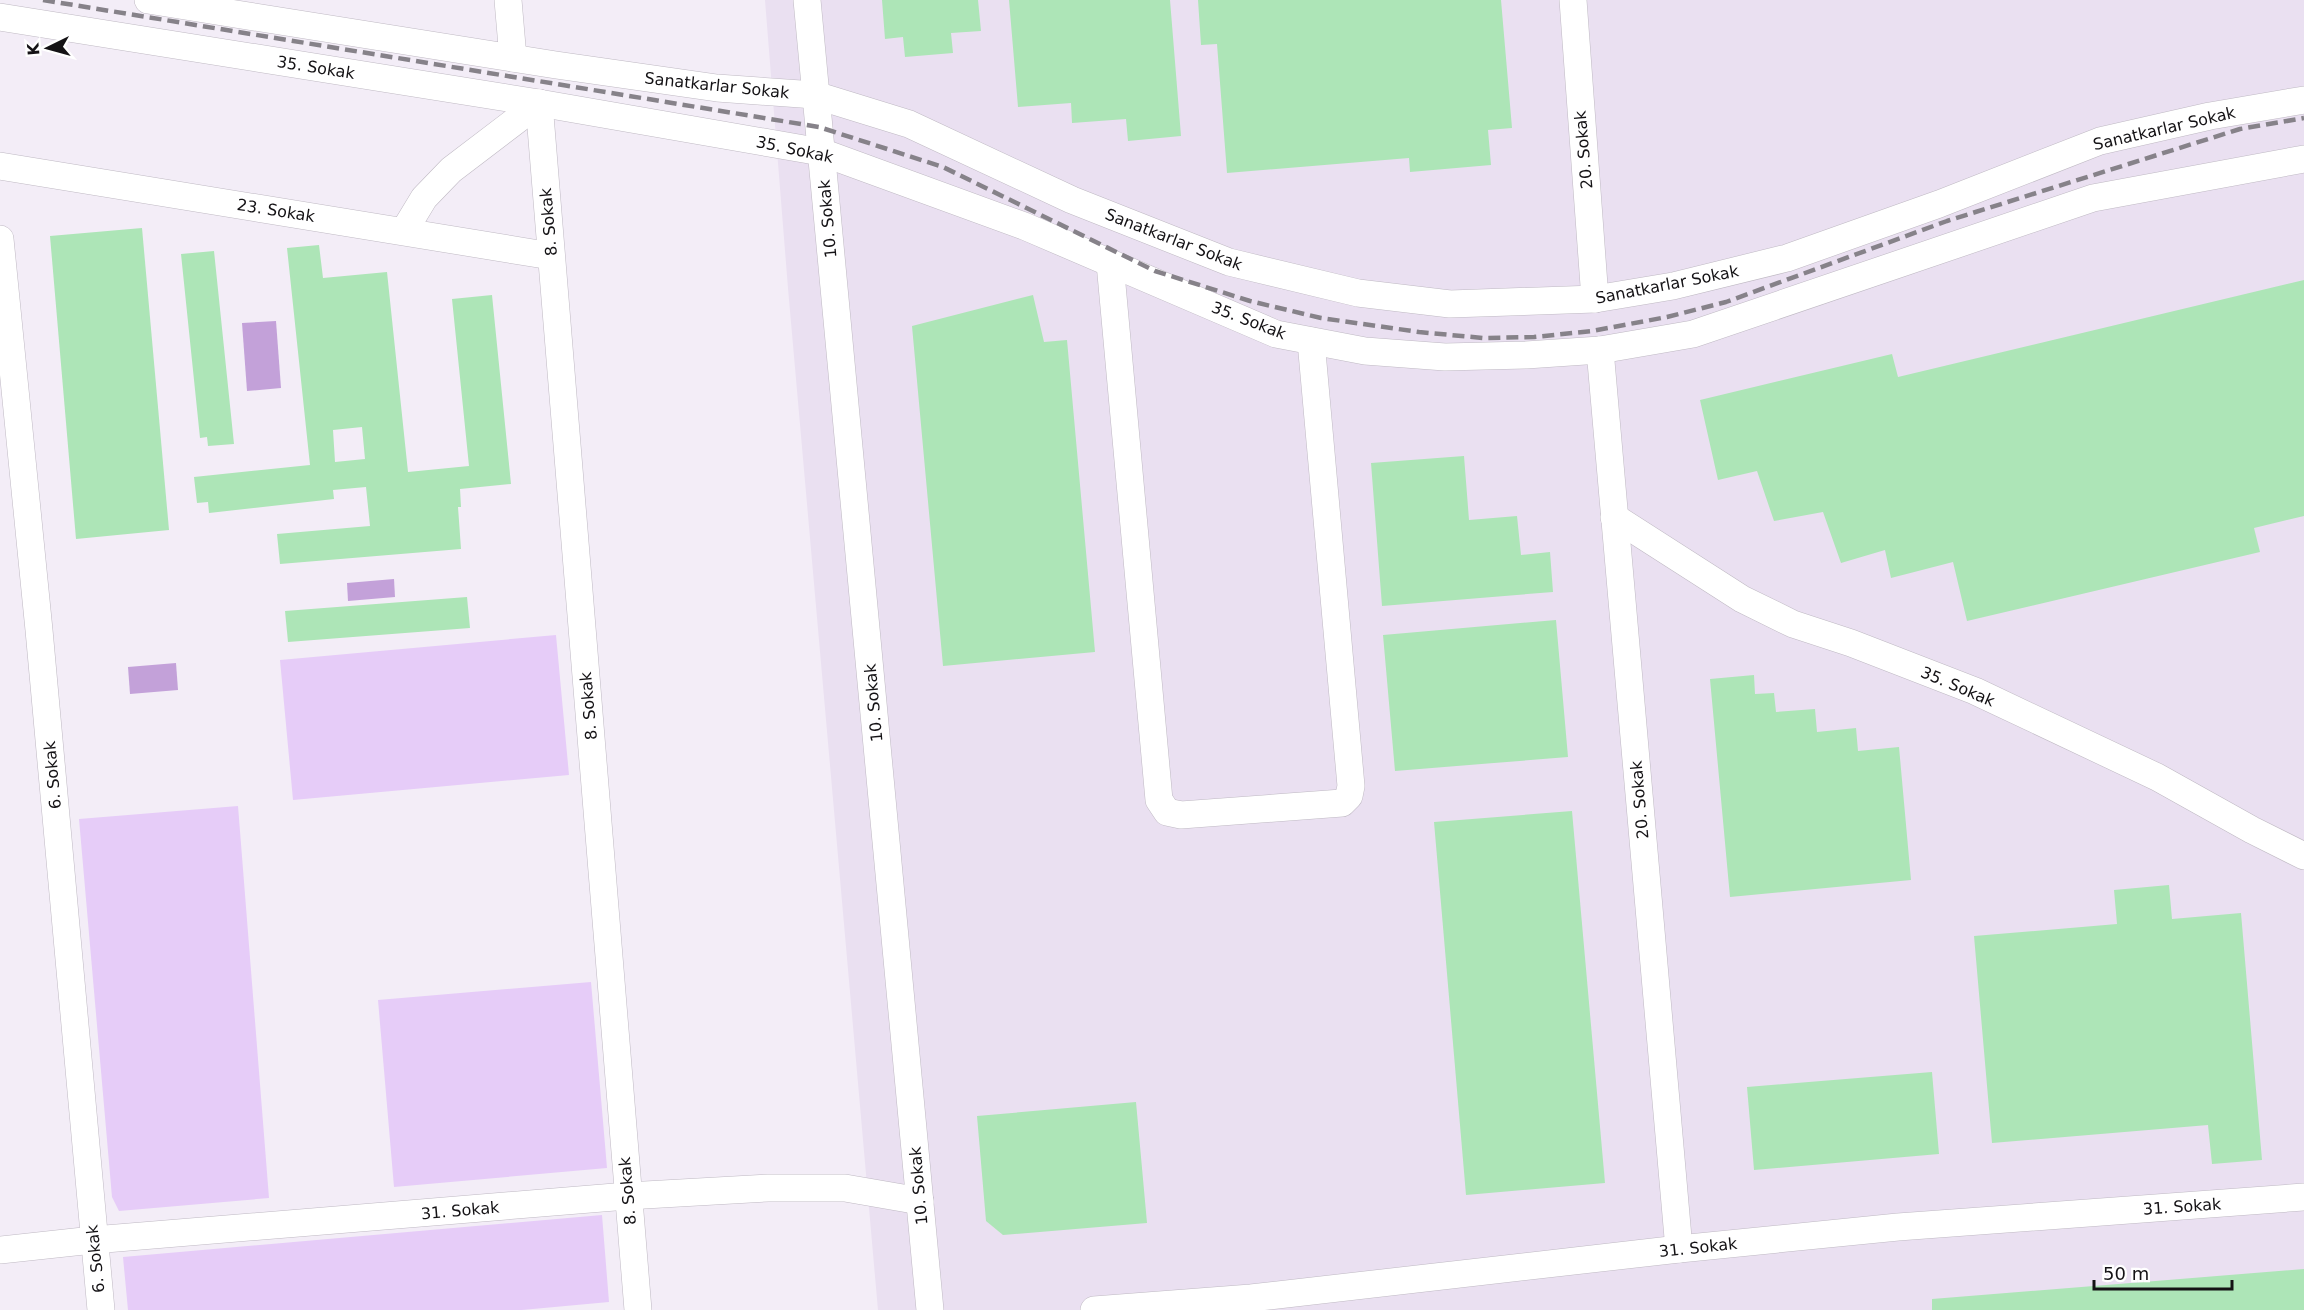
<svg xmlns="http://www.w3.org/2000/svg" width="2304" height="1310" viewBox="0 0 2304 1310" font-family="'DejaVu Sans',sans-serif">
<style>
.built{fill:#eae0f1}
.green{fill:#e6ccf8}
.water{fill:#c3a1d9}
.building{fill:#ade5b7;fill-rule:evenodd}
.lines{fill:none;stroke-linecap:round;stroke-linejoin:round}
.minor-casing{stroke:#bfb9c3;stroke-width:28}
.minor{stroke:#fff;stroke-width:27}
.rail{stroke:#868289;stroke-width:4.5;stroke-dasharray:12 6;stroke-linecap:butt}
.labels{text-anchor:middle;stroke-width:5;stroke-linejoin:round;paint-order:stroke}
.street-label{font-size:16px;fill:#141215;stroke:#fff}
</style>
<rect width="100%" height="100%" fill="#f3edf7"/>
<path class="built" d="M765,0H2304V1310H878L788,288Z"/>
<g class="green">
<path d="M556,635L569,775L293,800L280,660Z"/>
<path d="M238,806L269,1198L119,1211L112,1197L79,819Z"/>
<path d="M591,982L607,1168L394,1187L378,1000Z"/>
<path d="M602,1215L609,1302L522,1310H128L123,1257Z"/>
</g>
<g class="water">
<path d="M276,321L281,388L247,391L242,323Z"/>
<path d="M394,579L395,597L348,601L347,583Z"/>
<path d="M176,663L178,690L130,694L128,667Z"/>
</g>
<g class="building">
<path d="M882,0H978L981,31L951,33L953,53L905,57L903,37L885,39Z"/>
<path d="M1009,0H1170L1181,136L1128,141L1126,119L1072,123L1071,103L1018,107Z"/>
<path d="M1198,0H1501L1512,128L1488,130L1491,165L1410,172L1409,158L1227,173L1217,44L1201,45Z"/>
<path d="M142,228L169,530L76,539L50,236Z"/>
<path d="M319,245L323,278L387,272L408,472L469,466L452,299L492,295L511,484L460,489L461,507H458L461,549L280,564L277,534L370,526L366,487L333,490L334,499L209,513L208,502L197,503L194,477L310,465L287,248ZM362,427L365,459L335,462L333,430Z"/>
<path d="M214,251L234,444L208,446L207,437L200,438L181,254Z"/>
<path d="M2304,280V516L2254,528L2260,552L1967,621L1953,562L1891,578L1885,550L1841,563L1823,512L1774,521L1757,471L1718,480L1700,400L1892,354L1898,377Z"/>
<path d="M1033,295L1044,342L1067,340L1095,652L943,666L912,326Z"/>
<path d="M1464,456L1469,520L1517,516L1521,555L1550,552L1553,592L1382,606L1371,463Z"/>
<path d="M467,597L470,628L288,642L285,611Z"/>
<path d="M1556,620L1568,757L1395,771L1383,635Z"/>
<path d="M1754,675L1755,694L1774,693L1776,712L1815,709L1817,732L1856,728L1858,751L1899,747L1911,880L1730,897L1710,679Z"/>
<path d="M1572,811L1605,1183L1466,1195L1434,822Z"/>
<path d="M2169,885L2172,919L2241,913L2262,1160L2212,1164L2208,1125L1992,1143L1974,936L2117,924L2114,890Z"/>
<path d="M1932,1072L1939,1154L1754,1170L1747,1087Z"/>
<path d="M1136,1102L1147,1223L1003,1235L986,1221L977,1116Z"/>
<path d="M2304,1269V1310H1932V1299Z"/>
</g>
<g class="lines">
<defs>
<g id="minor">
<path d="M148,0L556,65L717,88L815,95L909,124L1072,200L1229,262L1358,293L1450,304L1595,299L1673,286L1787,258L1939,204L2100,141L2210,116L2304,100"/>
<path d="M508,0L513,58"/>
<path d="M807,0L930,1310"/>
<path d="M1573,0L1595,299"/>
<path d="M0,17L539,103L821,152L1024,226L1276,334L1365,351L1445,357L1526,355L1600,350L1693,334L2093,198L2304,159"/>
<path d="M539,103L638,1310"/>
<path d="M0,166L551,256"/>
<path d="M404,231L424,198L451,170L539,103"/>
<path d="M0,239L39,630L101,1310"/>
<path d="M1110,263L1159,800L1167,812L1181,815L1342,803L1349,796L1351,786L1311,341"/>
<path d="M1600,350L1679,1249"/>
<path d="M1614,517L1742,599L1793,624L1851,643L1975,691L2157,777L2252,830L2304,856"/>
<path d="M0,1250L93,1240L627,1196L768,1188H845L920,1201"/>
<path d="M1094,1310L1251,1298L1679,1249L1898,1227L2304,1197"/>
</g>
</defs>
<use href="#minor" class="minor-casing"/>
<use href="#minor" class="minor"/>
<path class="rail" d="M43,0L819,127L943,167L1155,271L1250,301L1321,318L1419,332L1483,338L1534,337L1592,331L1667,317L1726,302L1947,221L2240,129L2304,118"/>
</g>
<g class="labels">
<g class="street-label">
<text transform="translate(316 67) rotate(9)" y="6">35. Sokak</text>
<text transform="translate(717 85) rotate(6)" y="6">Sanatkarlar Sokak</text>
<text transform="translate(2164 128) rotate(-13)" y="6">Sanatkarlar Sokak</text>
<text transform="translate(795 149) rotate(12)" y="6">35. Sokak</text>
<text transform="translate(1583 150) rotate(-95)" y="6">20. Sokak</text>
<text transform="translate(276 210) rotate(9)" y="6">23. Sokak</text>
<text transform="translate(827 219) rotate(-95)" y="6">10. Sokak</text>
<text transform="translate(548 222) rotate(-95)" y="6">8. Sokak</text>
<text transform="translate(1174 239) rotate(21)" y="6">Sanatkarlar Sokak</text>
<text transform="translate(1667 284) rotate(-11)" y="6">Sanatkarlar Sokak</text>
<text transform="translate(1249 320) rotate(21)" y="6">35. Sokak</text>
<text transform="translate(1958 686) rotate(23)" y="6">35. Sokak</text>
<text transform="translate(873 703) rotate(-95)" y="6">10. Sokak</text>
<text transform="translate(588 706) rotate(-95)" y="6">8. Sokak</text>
<text transform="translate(52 775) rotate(-95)" y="6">6. Sokak</text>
<text transform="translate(1639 800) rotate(-95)" y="6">20. Sokak</text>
<text transform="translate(918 1186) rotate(-95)" y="6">10. Sokak</text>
<text transform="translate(627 1191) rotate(-95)" y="6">8. Sokak</text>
<text transform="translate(2182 1206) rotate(-4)" y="6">31. Sokak</text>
<text transform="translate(460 1210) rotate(-5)" y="6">31. Sokak</text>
<text transform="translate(1698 1247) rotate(-6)" y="6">31. Sokak</text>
<text transform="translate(95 1259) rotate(-96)" y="6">6. Sokak</text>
</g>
</g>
<g transform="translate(48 48) rotate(265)" stroke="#ffffff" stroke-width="4.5" paint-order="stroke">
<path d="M0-4.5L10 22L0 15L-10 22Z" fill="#141215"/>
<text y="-9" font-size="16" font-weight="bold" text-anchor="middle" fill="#141215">K</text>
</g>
<path d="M2094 1280v9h138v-9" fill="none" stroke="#141215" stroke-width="3"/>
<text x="2103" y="1280" font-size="18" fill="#141215" stroke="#ffffff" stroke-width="4.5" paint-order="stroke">50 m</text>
</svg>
